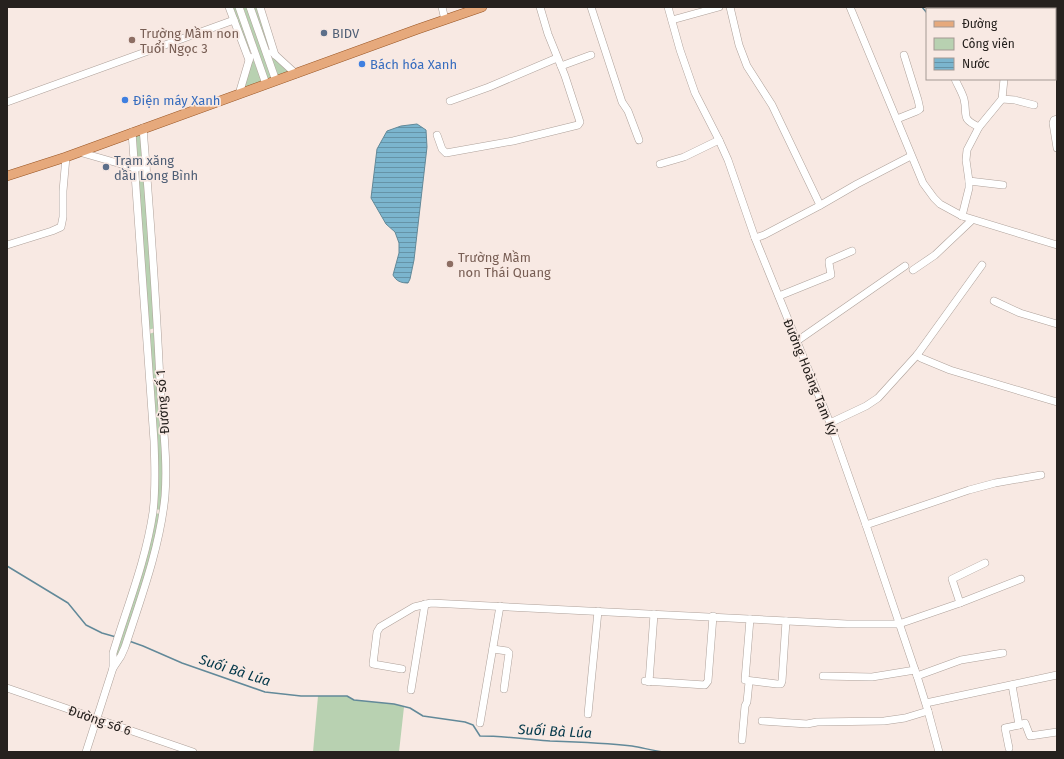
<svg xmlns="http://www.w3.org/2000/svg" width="1064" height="759" viewBox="0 0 1064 759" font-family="'Fira Sans',sans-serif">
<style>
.green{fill:#b8d1b1}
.water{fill:url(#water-rules);stroke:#628999}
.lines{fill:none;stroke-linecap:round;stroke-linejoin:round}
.stream{stroke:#628999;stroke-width:1.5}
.minor-casing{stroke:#aea19a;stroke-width:8}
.major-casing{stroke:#985423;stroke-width:10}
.minor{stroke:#fff;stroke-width:7}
.major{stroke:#e6a97c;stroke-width:9}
.service-dot{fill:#5c6f8a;stroke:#f8e9e3;stroke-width:1.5}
.education-dot{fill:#8d6e63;stroke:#f8e9e3;stroke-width:1.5}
.shop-dot{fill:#3f7fe0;stroke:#f8e9e3;stroke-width:1.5}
.labels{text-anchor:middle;stroke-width:3.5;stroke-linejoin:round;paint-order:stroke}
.education-label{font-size:13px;fill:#785e54;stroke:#f8e9e3;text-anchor:start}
.service-label{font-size:13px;fill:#4e5e75;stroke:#f8e9e3;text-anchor:start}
.shop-label{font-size:13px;fill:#366cbe;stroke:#f8e9e3;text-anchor:start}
.street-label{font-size:13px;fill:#26211e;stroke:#f8e9e3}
.water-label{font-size:14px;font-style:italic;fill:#003648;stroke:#f8e9e3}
</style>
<defs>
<pattern id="water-rules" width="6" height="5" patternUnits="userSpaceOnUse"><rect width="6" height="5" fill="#7bb5ce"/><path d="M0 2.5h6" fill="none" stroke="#6593a7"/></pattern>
</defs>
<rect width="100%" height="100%" fill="#f8e9e3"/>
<g class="green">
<path d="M233,7H236L250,50L249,53Z"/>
<path d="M243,7H247L272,79L268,80Z"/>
<path d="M254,7H256L269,47L266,45Z"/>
<path d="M269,52L289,72L278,76Z"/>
<path d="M252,56L262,82L243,89Z"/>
<path d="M141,132L144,165L137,166L134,135Z"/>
<path d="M144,169L155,328L148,330L137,170Z"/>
<path d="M155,332L164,467L161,510L155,509L149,334Z"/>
<path d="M155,513L160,514L154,545L123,647L115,661V653Z"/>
<path d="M318,696H347L354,700L394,704L404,707L399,752H313Z"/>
</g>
<path class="water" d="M417,124L426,130L427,147L414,260L410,279L408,283C401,283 396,281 393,275L399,253V243L395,232L386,224L371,198L377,149L387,131L401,126Z"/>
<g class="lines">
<g class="stream">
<path d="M922,7L927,13"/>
<path d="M989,7L992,9"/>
<path d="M965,9L975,7"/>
<path d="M1024,9L1036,7"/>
<path d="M7,566L68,603L86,625L102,633L116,637"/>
<path d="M129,641L143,646L182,663L265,692L301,696H347L354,700L394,704L410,708L423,716L465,722L473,725L480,736C504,736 527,739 550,741C578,742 605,743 632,746C644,748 654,751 665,752"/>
</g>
<defs>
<g id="minor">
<path d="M229,7L249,60"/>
<path d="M239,7L266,84"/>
<path d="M250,7L276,81"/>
<path d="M260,7L275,55"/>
<path d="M442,7L445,20"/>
<path d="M591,7L622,102L628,111L639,140"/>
<path d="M668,7L680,50L695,93L719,140L728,160L755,238L830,423L866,525L917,676L928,711L939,752"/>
<path d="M730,7L739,45L747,66L772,105L820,205"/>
<path d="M850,7L923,183L934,198L940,204L962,216L1057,245"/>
<path d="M672,20L719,7"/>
<path d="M272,52L296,74"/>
<path d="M561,66L591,55"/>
<path d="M955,79C958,86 962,92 964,99C968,116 960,118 979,127"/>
<path d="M239,94L250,57"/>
<path d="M1002,99L1015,100L1034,105"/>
<path d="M450,101L489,87L557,58"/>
<path d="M7,102L234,20"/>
<path d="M897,119L917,111L920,109L918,100L904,55"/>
<path d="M1057,119L1054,120L1053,123L1057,148"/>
<path d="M437,135L442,149L446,153L513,141L578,125L580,122L565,76L548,34L540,7"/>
<path d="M79,152L135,168L146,167"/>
<path d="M660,164L684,157L719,140"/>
<path d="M969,181L1003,185"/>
<path d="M962,216L969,188V181L966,160L967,150L979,127L1002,99L1004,79"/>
<path d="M755,238L764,235L819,206L857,184L911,156"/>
<path d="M7,245L52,231L61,227L63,217V191L66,157"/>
<path d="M913,270L935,255L972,220"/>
<path d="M779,296L831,275L829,263V261L852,251"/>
<path d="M994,301L1020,313L1057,324"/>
<path d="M797,341L905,266"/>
<path d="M917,355L921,358L950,370L1057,402"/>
<path d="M830,423L866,406L878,398L917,355L982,265"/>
<path d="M866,525L969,490L995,483L1041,475"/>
<path d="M960,603L952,579L985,563"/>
<path d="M750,619L745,680L777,684H781L782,681L786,621"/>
<path d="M493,649L507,651L509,653L504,689"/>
<path d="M113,668L121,656L125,647C141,598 160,547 165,496C168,457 162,419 160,381C156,297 150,212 143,128"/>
<path d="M402,669L373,664L377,632L380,627L414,607L431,603L847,624H899L960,603L1021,579"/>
<path d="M823,676L872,677L915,670"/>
<path d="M917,676L961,660L1003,653"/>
<path d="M645,681L705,685L708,681L713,616"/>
<path d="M649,682L654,614"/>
<path d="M1012,685L1019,725L1025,723L1030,736L1057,732"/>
<path d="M7,688L193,752"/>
<path d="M411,690L425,604"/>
<path d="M926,703L1057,675"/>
<path d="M588,714L598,611"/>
<path d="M762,721L807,724L817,722L884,721L905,718L928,711"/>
<path d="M480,723L500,606"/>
<path d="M742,740L745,706L747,702L749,682"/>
<path d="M1009,748L1005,728L1019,725"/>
<path d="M86,752L113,668V653C127,607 146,560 153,512C156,488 155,465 154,441L132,132"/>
</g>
<path id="major" d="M7,176L66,157L418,29L482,7"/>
</defs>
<use href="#minor" class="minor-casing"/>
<use href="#major" class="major-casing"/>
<use href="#minor" class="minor"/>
<use href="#major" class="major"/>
</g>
<g class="service-dot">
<circle cx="324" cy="33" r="4"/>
<circle cx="106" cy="167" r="4"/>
</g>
<g class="education-dot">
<circle cx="132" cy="40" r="4"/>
<circle cx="450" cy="264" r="4"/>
</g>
<g class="shop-dot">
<circle cx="362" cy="64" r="4"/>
<circle cx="125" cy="100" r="4"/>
</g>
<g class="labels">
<g class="education-label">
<text x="140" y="38">Trường Mầm non<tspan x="140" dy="15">Tuổi Ngọc 3</tspan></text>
<text x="458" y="262">Trường Mầm<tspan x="458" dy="15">non Thái Quang</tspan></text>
</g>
<g class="service-label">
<text x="332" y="38">BIDV</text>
<text x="114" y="165">Trạm xăng<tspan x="114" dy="15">dầu Long Bình</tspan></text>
</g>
<g class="shop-label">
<text x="370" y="69">Bách hóa Xanh</text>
<text x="133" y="105">Điện máy Xanh</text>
</g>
<g class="street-label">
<text transform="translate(811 377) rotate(68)" y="5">Đường Hoàng Tam Kỳ</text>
<text transform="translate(162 402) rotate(-94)" y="5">Đường số 1</text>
<text transform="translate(100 720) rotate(19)" y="5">Đường số 6</text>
</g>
<g class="water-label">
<text transform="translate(235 670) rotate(18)" y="5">Suối Bà Lúa</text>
<text transform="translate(555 731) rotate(3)" y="5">Suối Bà Lúa</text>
</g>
</g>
<rect width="1064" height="759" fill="none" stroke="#26211e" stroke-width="16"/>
<rect x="926" y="8" width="130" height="72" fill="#f8e9e3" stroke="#a49994"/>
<rect x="934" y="21" width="20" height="6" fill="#e6a97c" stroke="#a49994"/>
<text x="962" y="28" font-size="12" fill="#26211e">Đường</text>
<rect x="934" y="38" width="20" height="12" fill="#b8d1b1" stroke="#a49994"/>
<text x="962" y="48" font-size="12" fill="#26211e">Công viên</text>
<rect x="934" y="58" width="20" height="12" fill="url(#water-rules)" stroke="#a49994"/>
<text x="962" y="68" font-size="12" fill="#26211e">Nước</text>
</svg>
